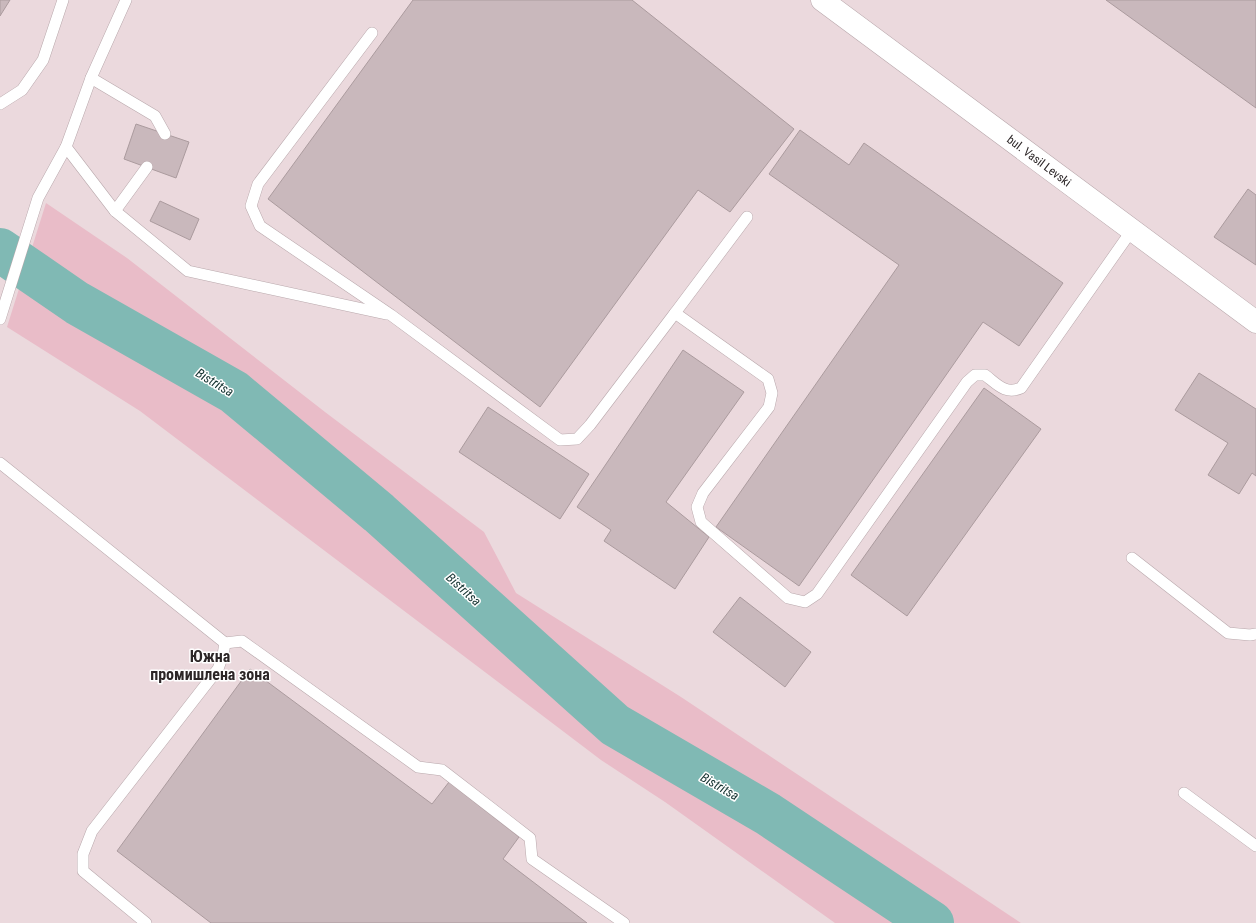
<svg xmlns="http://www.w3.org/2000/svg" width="1256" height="923" viewBox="0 0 1256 923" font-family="'Roboto Condensed',sans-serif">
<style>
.green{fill:#e9bcc8}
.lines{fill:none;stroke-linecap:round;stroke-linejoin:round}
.river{stroke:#80b9b4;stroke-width:44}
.building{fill:#c9b8bc;stroke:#ab9b9e}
.lane-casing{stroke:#b9a8ac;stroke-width:12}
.secondary-casing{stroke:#b9a8ac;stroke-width:23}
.lane{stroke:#fff;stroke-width:11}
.secondary{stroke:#fff;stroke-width:22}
.labels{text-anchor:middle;stroke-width:3;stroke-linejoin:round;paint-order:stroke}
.street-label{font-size:12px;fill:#2c2627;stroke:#fff}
.water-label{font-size:13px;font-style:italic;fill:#143230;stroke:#fff}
.district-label{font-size:16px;font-weight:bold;fill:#2c2627;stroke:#fff}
</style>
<rect width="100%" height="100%" fill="#ebd9dd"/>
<path class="green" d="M46,203L127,258L325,412L484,532L516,593L681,697L1021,923H835L665,802L601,760L140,411L7,327Z"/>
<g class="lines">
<path class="river" d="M0,250L77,303L234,392L379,513L615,725L768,814L932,923"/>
</g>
<g class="building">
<path d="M0,0H10L0,16Z"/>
<path d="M413,0H632L794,129L730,212L698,190L540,407L268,199Z"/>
<path d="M1106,0H1256V108Z"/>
<path d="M136,124L189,142L176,178L124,159Z"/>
<path d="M800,130L849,165L864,143L1063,283L1019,346L983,322L799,586L716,527L899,265L769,174Z"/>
<path d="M1248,189L1256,195V265L1214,237Z"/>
<path d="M160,201L199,219L190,240L150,221Z"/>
<path d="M683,350L744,392L666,502L709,537L675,589L604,541L611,530L577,507Z"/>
<path d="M1199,373L1256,409V476L1252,473L1239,494L1208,475L1228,443L1175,410Z"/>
<path d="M984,388L1041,429L907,616L851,575Z"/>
<path d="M488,407L589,474L560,519L459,452Z"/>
<path d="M740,597L811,652L785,687L713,632Z"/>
<path d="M250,669L432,804L449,782L519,837L503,859L587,923H211L117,851Z"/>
</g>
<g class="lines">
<defs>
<g id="lane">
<path d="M372,33L258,184L251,206L260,226L391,315L560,440L577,439L590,425L675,313L768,379L772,393L769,407L703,493L697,507L701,522L788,598L805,602L817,594L967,382L975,375H985C997,384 1005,395 1021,388L1132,230"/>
<path d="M91,78L155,116L165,134"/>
<path d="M0,104L22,90L43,60L63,0"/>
<path d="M66,147L115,211L188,271L386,314"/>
<path d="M115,211L147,167"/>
<path d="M675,313L747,217"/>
<path d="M0,319L38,198L66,147L91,78L126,0"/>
<path d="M0,463L225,643L223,655L218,669L92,831L83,854V871L146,923"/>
<path d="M1132,558L1228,633L1250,635L1256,634"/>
<path d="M225,643L242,641L418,767L442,770L530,838L532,859L624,923"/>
<path d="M1184,793L1256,846"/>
</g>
<path id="secondary" d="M822,0L1256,322"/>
</defs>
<use href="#lane" class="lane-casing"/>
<use href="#secondary" class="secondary-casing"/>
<use href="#lane" class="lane"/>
<use href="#secondary" class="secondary"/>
</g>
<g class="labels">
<g class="street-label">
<text transform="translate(1039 161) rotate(37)" y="4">bul. Vasil Levski</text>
</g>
<g class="water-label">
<text transform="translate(215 382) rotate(31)" y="5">Bistritsa</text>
<text transform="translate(464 589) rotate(42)" y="5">Bistritsa</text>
<text transform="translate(720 786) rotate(30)" y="5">Bistritsa</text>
</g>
<g class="district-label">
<text x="210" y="662">Южна<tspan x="210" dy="18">промишлена зона</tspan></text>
</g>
</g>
</svg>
